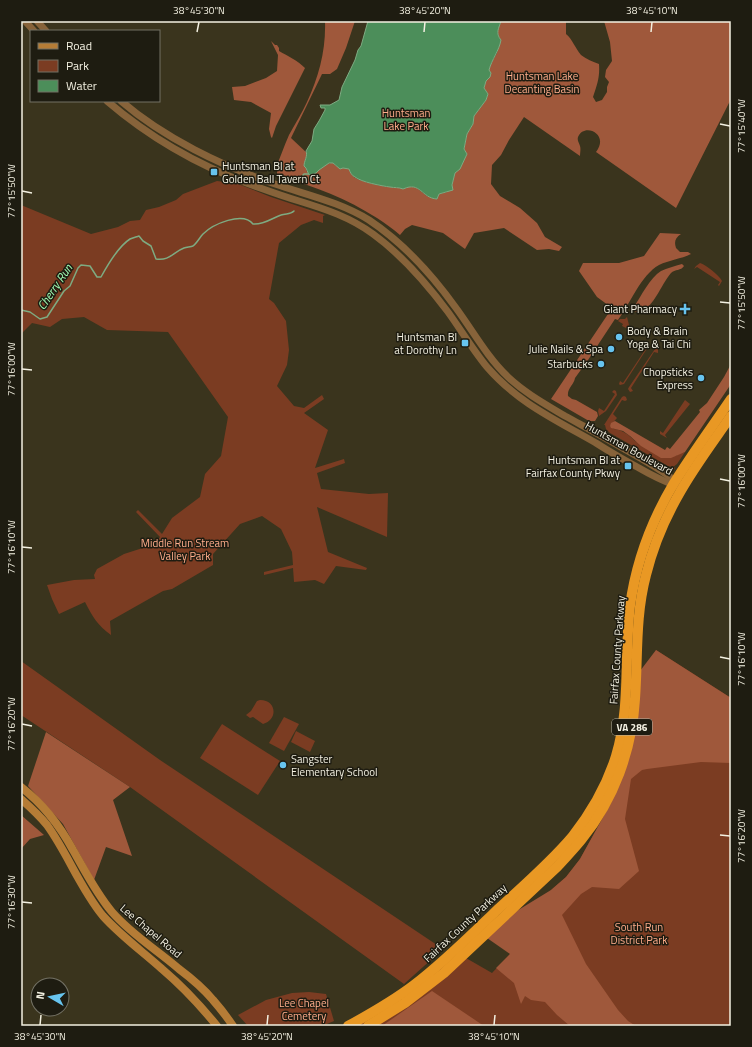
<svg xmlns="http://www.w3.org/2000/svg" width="752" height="1047" viewBox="0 0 752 1047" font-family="'Titillium Web',sans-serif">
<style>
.green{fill:#7b3c22}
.forest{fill:#9f583b}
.water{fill:#4c8e5a;stroke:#7eab82}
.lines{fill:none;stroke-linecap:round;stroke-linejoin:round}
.stream{stroke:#7eab82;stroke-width:1.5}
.tertiary{stroke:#87633a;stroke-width:7}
.secondary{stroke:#b57c36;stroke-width:8}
.trunk{stroke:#e99824;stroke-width:10}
.ticks{fill:none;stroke:#f3f0e1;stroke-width:1.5}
.poi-dot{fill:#67c4ef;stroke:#1e1c11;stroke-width:1.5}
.labels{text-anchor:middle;stroke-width:3;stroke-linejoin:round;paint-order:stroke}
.shield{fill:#1e1c11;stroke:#b3b0a3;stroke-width:1}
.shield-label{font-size:10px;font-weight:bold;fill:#f3f0e1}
.park-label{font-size:11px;fill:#ffad8c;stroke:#1e1c11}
.poi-label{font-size:11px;fill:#f3f0e1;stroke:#1e1c11;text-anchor:end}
.street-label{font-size:11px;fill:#f3f0e1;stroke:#1e1c11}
.water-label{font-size:12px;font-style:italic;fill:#a0fcb3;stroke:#1e1c11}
.neatline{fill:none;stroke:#f3f0e1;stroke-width:1.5}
.ticks-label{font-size:10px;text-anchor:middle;fill:#f3f0e1}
</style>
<rect width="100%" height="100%" fill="#3a341d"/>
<g class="green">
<path d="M228,180L271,197L325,215L323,216V223L314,220L301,225L279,243L269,299L274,303L286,321L289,350L287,365L277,386L294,406L304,408L322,395L324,399L304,413L328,430L315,468L344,459L345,463L317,473L321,489L369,494L388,493L387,537L317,507L328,552L367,568L366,570L336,566L324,584L315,580L294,582L293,568L264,575V572L293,565L292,552L281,529L262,516L240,524L213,554V565L172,589L163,591L110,621L111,635C98,626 92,616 85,602L59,614L52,599L47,585L74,580L95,579L94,575L97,569L124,554L155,544L160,537L136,512L138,510L162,534L172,518L200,497L205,474L221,456L228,417L168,332L107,330L84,317L62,319L50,327L32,323L21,334V205L91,234L118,227L130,221L140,220L146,210L159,207L176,200L183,194L217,181L225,182Z"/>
<path d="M700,263C706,265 719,275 722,281L719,286L718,285L720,282L697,267L694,269L696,266Z"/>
<path d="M627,317L630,329H628L622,326L623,324L618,321L620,319H625Z"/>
<path d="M647,342L649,344L648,347L624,384L620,385L619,384L620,381L623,383L647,347L644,344Z"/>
<path d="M655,349H658V353L654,352L631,388L633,391L630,392L628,389L629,387Z"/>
<path d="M614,390L616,391L617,395L606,411L599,416L598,411L599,408L604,411L615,394L612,392Z"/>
<path d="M624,396L626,397L627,400L625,401L622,400L613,414L617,418L610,426L614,429C623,430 629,435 635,441L676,456L678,454L685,452L677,464L673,467L668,466L610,433L606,429L605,425H604L622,397Z"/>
<path d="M685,400L690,404L665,435L667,438L660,434V431L663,433Z"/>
<path d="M607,433L664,465L670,468L675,467V469L670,470L662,468L645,455Z"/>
<path d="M656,650L731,698V1026H341L350,1022L459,954L492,973L510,954L551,890L566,877L580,859L611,803Z"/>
<path d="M21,661L160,760L443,949L404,984L130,787L21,715Z"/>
<path d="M260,700C277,700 278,720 263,724L253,717L250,718L246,715L251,711L257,701Z"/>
<path d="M284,717L299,724L284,751L269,743Z"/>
<path d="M222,724L280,761L258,795L200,758Z"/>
<path d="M296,731L315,741L310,752L291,742Z"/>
<path d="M309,992L326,994L334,1021L322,1026H248L238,1015L266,1000L292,993Z"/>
</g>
<g class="forest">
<path d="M325,21H355L346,48L337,69L330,74H322L291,138L308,154L306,168L307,172L316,173C320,168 326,163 333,163L336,166L349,169C350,171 352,175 354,177C359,181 383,187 391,187C395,188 398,187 403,189L409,186L417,188L427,196L437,199L439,194L447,192L452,185L455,173L467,154L464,149L467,134L473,124L474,116L486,100L488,94L484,88L490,65L497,53L499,37L497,30L501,21H566V34C573,40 575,48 581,55C586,59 593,62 599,64C600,77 597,85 593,97L596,102L602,100L607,92V87L609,82L605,77L606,70L612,61L610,42L604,21H731V99L676,208L596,152C610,134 584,122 578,137C577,141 579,142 580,146C581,149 580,153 580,156L524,117L509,140L501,155L492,165L491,184L500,196L520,208L537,223L545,237L562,247L559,251L549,249L537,250L504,228L474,233L465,249L443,233L412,225L405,229L400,235C393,229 385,223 377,218C347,199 315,186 280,177L277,174V170H275C280,158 284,146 289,135C295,124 302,113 307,102C319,76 326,50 325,21Z"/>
<path d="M271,41L275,45H277L279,48V51C288,56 298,61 305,68L276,126L272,138L271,137L269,129L271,113L251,102L234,100L232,87L245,86L266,78L277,71L278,55Z"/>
<path d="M660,233L681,234C675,238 674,242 676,248L680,252H688L691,254C681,259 669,260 659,265C641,275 630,304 618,320L615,319L588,360L575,378C574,385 567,388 568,396L572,399L576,400L597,412L598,416L595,421H589L551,399L612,308L597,297L579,271L583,263H619L644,256Z"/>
<path d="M682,264L684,266C681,271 675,269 671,273C660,286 655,306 639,313L634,311L633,309L634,307C641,296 650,278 661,271C667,268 675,266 682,264Z"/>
<path d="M731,364V384L685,452L671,458H661L641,446L630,436L623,431L611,428L610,426L611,423L615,421L665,450L667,447L670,449L700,412L699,410L707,403L724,377Z"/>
<path d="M656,650L731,698V763L701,762L647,769L642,770L631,779L625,819L639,871L619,889L592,887L581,894L562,915L586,964L618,1010L628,1021L636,1026H570L557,1015L545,1002L531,1000L525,996L521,1004L514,983L496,968L510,954L487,938L515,912L551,890L566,877L580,859L611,803L640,671Z"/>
<path d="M46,732L130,787L113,800L132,856L106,847L94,880L63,824L28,786Z"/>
<path d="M21,815L44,835L30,839L21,849Z"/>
<path d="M432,991L484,1026H382Z"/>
</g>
<path class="water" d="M368,21H501C499,28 495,33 501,40C499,51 492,59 489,70L491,73L490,77L486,81L484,88L488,94L486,100L474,116L473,124L467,134L464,149L467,154L460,169L455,173L452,185L453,190L439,194L437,199C421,198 421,181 403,189C398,187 395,188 390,187C382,186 361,182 355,177C352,176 350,172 349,169L343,168L340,169L333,163H329L319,170L316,173L309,175L306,168L304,166C304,161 308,156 306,151L312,141L314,129L319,121L325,110V108H321L320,105H330L339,100L342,87L355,60L358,50L361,46Z"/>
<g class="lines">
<g class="stream">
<path d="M301,181L303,175L304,174H308"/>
<path d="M21,310L30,312L40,319L47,317L64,291L70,286L78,268L81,265L90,266L97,277H101C107,266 119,246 130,239C132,238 136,237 139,236L143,241L151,246L156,259C170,261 173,252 184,248C187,247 191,247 193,246C197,243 200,237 203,234C213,224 243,211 253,224C264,225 272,218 281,215C286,213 290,215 294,211"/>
</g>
<g class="tertiary">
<path d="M25,21L34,31"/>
<path d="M37,21L46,31"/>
<path d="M107,101C149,137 198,165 249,184C266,190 282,196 299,201C325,209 350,217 373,234C402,255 427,284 448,312C461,330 473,350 487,367C518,403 556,420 596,443C610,452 624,460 639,468C651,475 663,481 677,486"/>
<path d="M121,101C164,138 222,166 275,184C307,195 340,202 369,220C402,242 433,276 456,308C473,331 487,357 508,377C525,393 545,404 565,416C585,427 606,438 626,450C644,460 662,470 678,483"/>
</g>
<g class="secondary">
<path d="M21,787C43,804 60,826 73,850C85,871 96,893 112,912C131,934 157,950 179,969C191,978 203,988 213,1000C220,1008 227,1017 233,1026"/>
<path d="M21,799C30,807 39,815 47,825C68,854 80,888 103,916C121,936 142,951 162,969C182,986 200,1005 217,1026"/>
</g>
<g class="trunk">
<path d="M348,1026C370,1014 393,1001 414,985C443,963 470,936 497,910C522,887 550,863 572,837C591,813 607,785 616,756C631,706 624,656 630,606C636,562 652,520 674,483C692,454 712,427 731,399"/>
<path d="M368,1026L405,1003L444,973L558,866C566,857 575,848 582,839C614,799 632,750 635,699C638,657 635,617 646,575C653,547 664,520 679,494C694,467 713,442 731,416"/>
</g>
</g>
<path class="ticks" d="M197,32L199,22M424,32L425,22M651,32L652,22M720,124L730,126M22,191L32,193M720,302L730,303M22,369L32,370M720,479L730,481M22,547L32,548M720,657L730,659M22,724L32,726M720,835L730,836M22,902L32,903M40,1025L41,1015M267,1025L268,1015M494,1025L495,1015"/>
<g class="poi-dot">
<rect x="210" y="168" width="8" height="8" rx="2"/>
<path d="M683 303h4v4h4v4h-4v4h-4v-4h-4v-4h4z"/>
<circle cx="619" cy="337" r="4"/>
<rect x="461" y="339" width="8" height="8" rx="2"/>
<circle cx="611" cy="349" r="4"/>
<circle cx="601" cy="364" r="4"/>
<circle cx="701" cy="378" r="4"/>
<rect x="624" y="462" width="8" height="8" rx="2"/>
<circle cx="283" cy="765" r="4"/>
</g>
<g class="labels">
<rect class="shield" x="612" y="719" width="40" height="16" rx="3"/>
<g class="shield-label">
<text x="632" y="731">VA 286</text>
</g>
<g class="park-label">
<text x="542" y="80">Huntsman Lake<tspan x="542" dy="13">Decanting Basin</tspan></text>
<text x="406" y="117">Huntsman<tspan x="406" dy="13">Lake Park</tspan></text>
<text x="185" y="547">Middle Run Stream<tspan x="185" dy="13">Valley Park</tspan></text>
<text x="639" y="931">South Run<tspan x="639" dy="13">District Park</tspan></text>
<text x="304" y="1007">Lee Chapel<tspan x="304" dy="13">Cemetery</tspan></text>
</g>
<g class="poi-label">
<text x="222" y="170" text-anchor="start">Huntsman Bl at<tspan x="222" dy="13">Golden Ball Tavern Ct</tspan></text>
<text x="677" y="313">Giant Pharmacy</text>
<text x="627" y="335" text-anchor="start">Body &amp; Brain<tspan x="627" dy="13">Yoga &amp; Tai Chi</tspan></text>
<text x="457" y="341">Huntsman Bl<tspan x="457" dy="13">at Dorothy Ln</tspan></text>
<text x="603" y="353">Julie Nails &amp; Spa</text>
<text x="593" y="368">Starbucks</text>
<text x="693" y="376">Chopsticks<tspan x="693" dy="13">Express</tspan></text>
<text x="620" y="464">Huntsman Bl at<tspan x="620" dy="13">Fairfax County Pkwy</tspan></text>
<text x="291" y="763" text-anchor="start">Sangster<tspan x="291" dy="13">Elementary School</tspan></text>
</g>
<g class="street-label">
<text transform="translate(629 448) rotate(29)" y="4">Huntsman Boulevard</text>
<text transform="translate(617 650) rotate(-86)" y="4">Fairfax County Parkway</text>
<text transform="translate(465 923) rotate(-43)" y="4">Fairfax County Parkway</text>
<text transform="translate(151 931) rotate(40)" y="4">Lee Chapel Road</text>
</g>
<g class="water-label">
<text transform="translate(55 287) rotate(-56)" y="4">Cherry Run</text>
</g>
</g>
<rect width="752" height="1047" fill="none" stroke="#1e1c11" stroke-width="44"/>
<rect x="30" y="30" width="130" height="72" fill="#1e1c11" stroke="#737164"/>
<rect x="38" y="43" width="20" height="6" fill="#b57c36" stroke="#737164"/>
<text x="66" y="50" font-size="12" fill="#f3f0e1">Road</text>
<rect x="38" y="60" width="20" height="12" fill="#7b3c22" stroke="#737164"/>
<text x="66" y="70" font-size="12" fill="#f3f0e1">Park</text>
<rect x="38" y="80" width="20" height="12" fill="#4c8e5a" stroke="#737164"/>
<text x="66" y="90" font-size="12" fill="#f3f0e1">Water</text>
<g transform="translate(50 997) rotate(279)"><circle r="19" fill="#1e1c11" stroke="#737164"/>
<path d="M0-3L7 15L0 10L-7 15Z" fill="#67c4ef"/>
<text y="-6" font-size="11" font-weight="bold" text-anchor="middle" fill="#f3f0e1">N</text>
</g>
<rect x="22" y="22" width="708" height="1003" class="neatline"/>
<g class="ticks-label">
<text x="199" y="14">38°45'30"N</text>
<text x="425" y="14">38°45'20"N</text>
<text x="652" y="14">38°45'10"N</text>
<text transform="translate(741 126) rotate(-90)" y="4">77°15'40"W</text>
<text transform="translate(11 191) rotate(-90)" y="4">77°15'50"W</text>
<text transform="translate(741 303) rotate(-90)" y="4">77°15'50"W</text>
<text transform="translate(11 369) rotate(-90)" y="4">77°16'00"W</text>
<text transform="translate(741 481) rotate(-90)" y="4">77°16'00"W</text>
<text transform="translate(11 547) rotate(-90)" y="4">77°16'10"W</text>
<text transform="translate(741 659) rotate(-90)" y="4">77°16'10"W</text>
<text transform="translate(11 724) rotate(-90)" y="4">77°16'20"W</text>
<text transform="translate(741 836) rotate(-90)" y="4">77°16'20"W</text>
<text transform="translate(11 902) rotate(-90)" y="4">77°16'30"W</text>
<text x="40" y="1040">38°45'30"N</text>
<text x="267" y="1040">38°45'20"N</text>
<text x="494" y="1040">38°45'10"N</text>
</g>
</svg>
